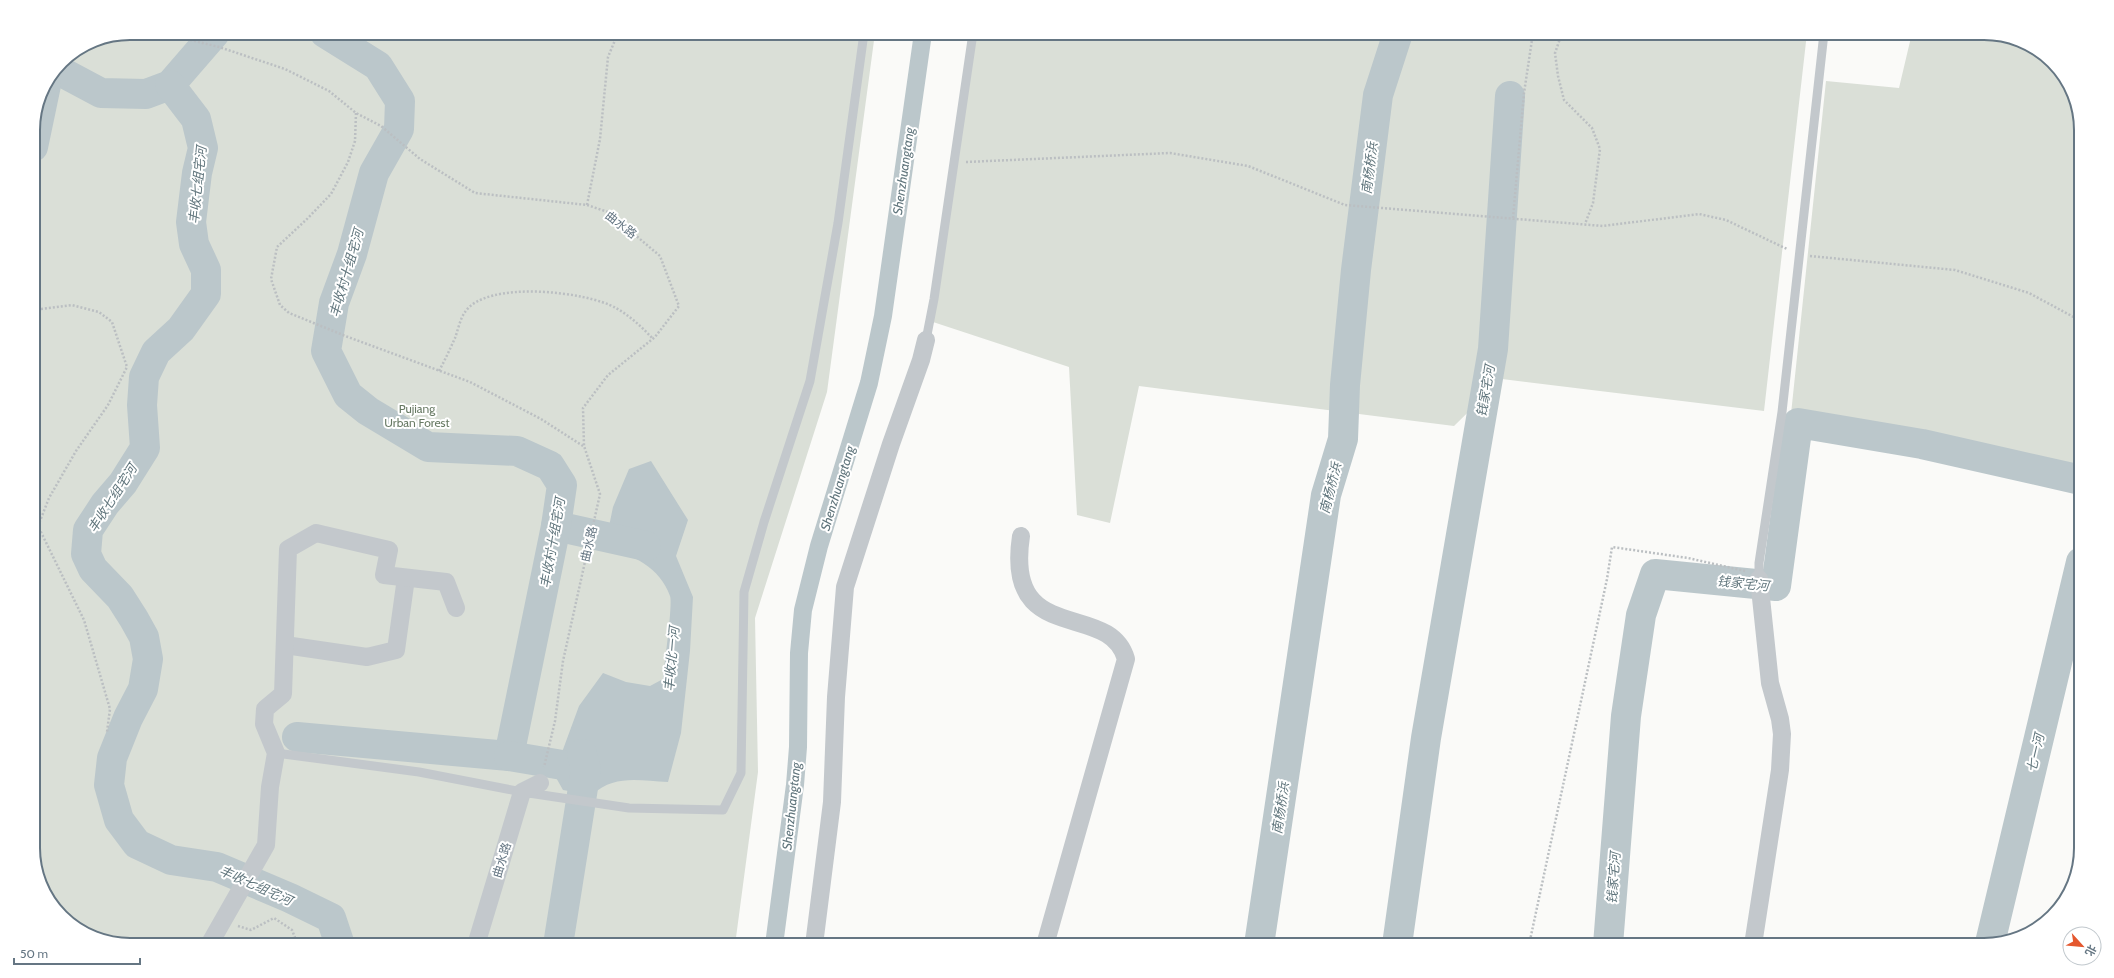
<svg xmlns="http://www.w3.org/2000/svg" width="2114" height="978" viewBox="0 0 2114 978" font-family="Cabin,'Noto Sans SC',sans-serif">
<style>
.green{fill:#dadfd7}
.water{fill:#bbc7cb}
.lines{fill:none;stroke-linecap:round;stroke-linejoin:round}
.canal{stroke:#bbc7cb;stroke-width:18}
.river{stroke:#bbc7cb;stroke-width:30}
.path{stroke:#bbbfc2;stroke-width:2.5;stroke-dasharray:2 2;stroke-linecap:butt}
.service{stroke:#c3c8cc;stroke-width:9}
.minor{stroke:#c3c8cc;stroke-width:18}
.labels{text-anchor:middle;stroke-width:4;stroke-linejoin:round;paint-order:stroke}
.street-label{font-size:12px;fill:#657683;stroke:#fff}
.park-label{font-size:12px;fill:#687a64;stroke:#fff}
.water-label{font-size:13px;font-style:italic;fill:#60757c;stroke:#fff}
.rim{fill:none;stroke:#657683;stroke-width:2}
</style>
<rect width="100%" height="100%" fill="#fafaf8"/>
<g class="green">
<path d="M130,33H875L827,392L755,618L758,772L735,945H130L93,938L49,902L33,855V124L40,93L62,61L93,40Z"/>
<path d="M975,33H1807L1764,411L1502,379L1454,426L1139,386L1110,523L1077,515L1069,367L930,321Z"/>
<path d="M1912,33H1984L2024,42L2065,76L2081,124V472L1791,414L1826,81L1899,88Z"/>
</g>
<path class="water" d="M651,461L688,520L676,556L693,597L690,651L681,733L668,782C639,781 615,774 592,795L563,790L554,774L579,706L603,673L626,682L650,686L663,679C664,666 673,604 670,596C660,567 632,555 605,546L613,507L629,469Z"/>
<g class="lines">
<path class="canal" d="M774,945L795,785L798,747L799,653L803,610L819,546L869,383L883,316L923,33"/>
<g class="river">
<path d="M56,69L101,93L146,94L170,85L215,33"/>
<path d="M170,85L196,119L203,148L197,173L191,222L194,244L206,270V294L181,329L156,352L144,377L142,405L145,448L123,483L105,504L88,530L86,554L93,569L120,597L134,619L144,637L148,659L143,689L128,718L112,758L109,785L119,820L137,844L171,860L217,867L290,898L331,918L340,945"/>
<path d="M33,147L46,85"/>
<path d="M556,526L646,546"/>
<path d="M297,737L509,756L556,526L562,485L550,466L517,451L428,447L368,411L348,395L326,351L334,303L352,254L374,173L399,129L400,101L378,66L325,33"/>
<path d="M509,756L586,769"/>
<path d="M1990,943L2081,562"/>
<path d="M558,945L586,769L582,754"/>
<path d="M1259,945L1326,495L1343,439L1345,385L1356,270L1378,95L1398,33"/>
<path d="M1397,945L1426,738L1493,349L1510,96"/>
<path d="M1608,945L1626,716L1641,615L1655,574L1776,586L1798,423L1922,444L2081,480"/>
</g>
<g class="path">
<path d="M163,33L219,47L285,69L329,91L356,113L381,126L420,159L475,193L587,205L608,212L660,256L679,306L655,337L608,375L583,408L584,446L600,494L563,661L555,721L544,767"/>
<path d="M1562,33L1555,53L1558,76L1564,100L1592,128L1600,149L1593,203L1585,224"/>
<path d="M356,113L355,141L348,162L331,194L307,219L277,247L271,279L280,305L289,313L348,337L470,382L541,419L583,446"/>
<path d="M966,162L1170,153L1248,166L1345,205L1603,226L1699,214L1726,220L1787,249"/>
<path d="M587,205L600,139L608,57L618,33"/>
<path d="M1513,218L1524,93L1533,33"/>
<path d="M1810,256L1955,270L2029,293L2081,321"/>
<path d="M33,310L72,305L99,312L112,322L127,367L108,405L76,451L49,498L38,526L84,620L110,709L107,732"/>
<path d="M439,371C445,360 450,349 455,338C458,330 460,319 465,312C486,280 586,291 616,308C630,316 642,327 653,339"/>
<path d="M238,926L251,930L274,918L292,930L298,945"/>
<path d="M1529,945L1607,579L1612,547L1688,558L1745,571"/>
</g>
<g class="service">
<path d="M926,340L934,299L973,33"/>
<path d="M1759,579V563L1782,412L1824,33"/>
<path d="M276,753L419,772L522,792L629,808L723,810L741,773L744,592L764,522L810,381L838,223L864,33"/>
</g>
<g class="minor">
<path d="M1021,536C1004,649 1109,599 1126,659L1045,945"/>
<path d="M285,645L367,657L396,650L406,578"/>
<path d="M209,945L266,845L270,787L276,753L264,724L265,709L283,694L288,549L316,533L389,550L384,575L446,582L456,608"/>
<path d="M476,945L522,792L540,783"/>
<path d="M814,945L832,802L836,697L845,587L891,444L921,360L926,340"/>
<path d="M1753,945L1780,770L1782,734L1780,719L1770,683L1759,579"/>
</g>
</g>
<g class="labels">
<g class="street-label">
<text transform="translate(621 225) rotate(38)" y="4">曲水路</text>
<text transform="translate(589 544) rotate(-77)" y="4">曲水路</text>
<text transform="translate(502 860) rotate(-73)" y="4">曲水路</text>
</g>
<g class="park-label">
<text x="417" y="413">Pujiang<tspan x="417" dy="14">Urban Forest</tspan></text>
</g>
<g class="water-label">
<text transform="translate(1369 168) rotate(-83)" y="5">南杨桥浜</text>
<text transform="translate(903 171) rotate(-82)" y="5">Shenzhuangtang</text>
<text transform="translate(197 185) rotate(-84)" y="5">丰收七组宅河</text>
<text transform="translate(346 273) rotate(-74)" y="5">丰收村十组宅河</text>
<text transform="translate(1485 391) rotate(-80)" y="5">钱家宅河</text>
<text transform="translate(837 488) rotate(-73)" y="5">Shenzhuangtang</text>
<text transform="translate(1330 488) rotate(-76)" y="5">南杨桥浜</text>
<text transform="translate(112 498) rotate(-57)" y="5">丰收七组宅河</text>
<text transform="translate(552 543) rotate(-80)" y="5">丰收村十组宅河</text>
<text transform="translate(1743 583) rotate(6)" y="5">钱家宅河</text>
<text transform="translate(671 659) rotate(-85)" y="5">丰收北一河</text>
<text transform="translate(2035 753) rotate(-77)" y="5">七一河</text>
<text transform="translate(791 806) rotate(-84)" y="5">Shenzhuangtang</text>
<text transform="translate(1280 808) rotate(-82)" y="5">南杨桥浜</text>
<text transform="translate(1613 878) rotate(-86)" y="5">钱家宅河</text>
<text transform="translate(256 885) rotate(24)" y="5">丰收七组宅河</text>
</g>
</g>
<path d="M0 0H2114V978H0ZM130 40H1984A90 90 0 0 1 2074 130V848A90 90 0 0 1 1984 938H130A90 90 0 0 1 40 848V130A90 90 0 0 1 130 40Z" fill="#fff" fill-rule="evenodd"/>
<path class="rim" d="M130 40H1984A90 90 0 0 1 2074 130V848A90 90 0 0 1 1984 938H130A90 90 0 0 1 40 848V130A90 90 0 0 1 130 40Z"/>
<g transform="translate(2082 946) rotate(117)"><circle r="19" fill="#ffffff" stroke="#c1c8cd"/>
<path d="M0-3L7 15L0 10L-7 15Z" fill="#e4572e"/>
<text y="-6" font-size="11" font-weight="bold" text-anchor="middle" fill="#657683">北</text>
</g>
<path d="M14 958v6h126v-6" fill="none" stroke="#657683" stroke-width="2"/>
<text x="20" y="958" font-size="12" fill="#657683" stroke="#ffffff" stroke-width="3" paint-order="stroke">50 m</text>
</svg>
